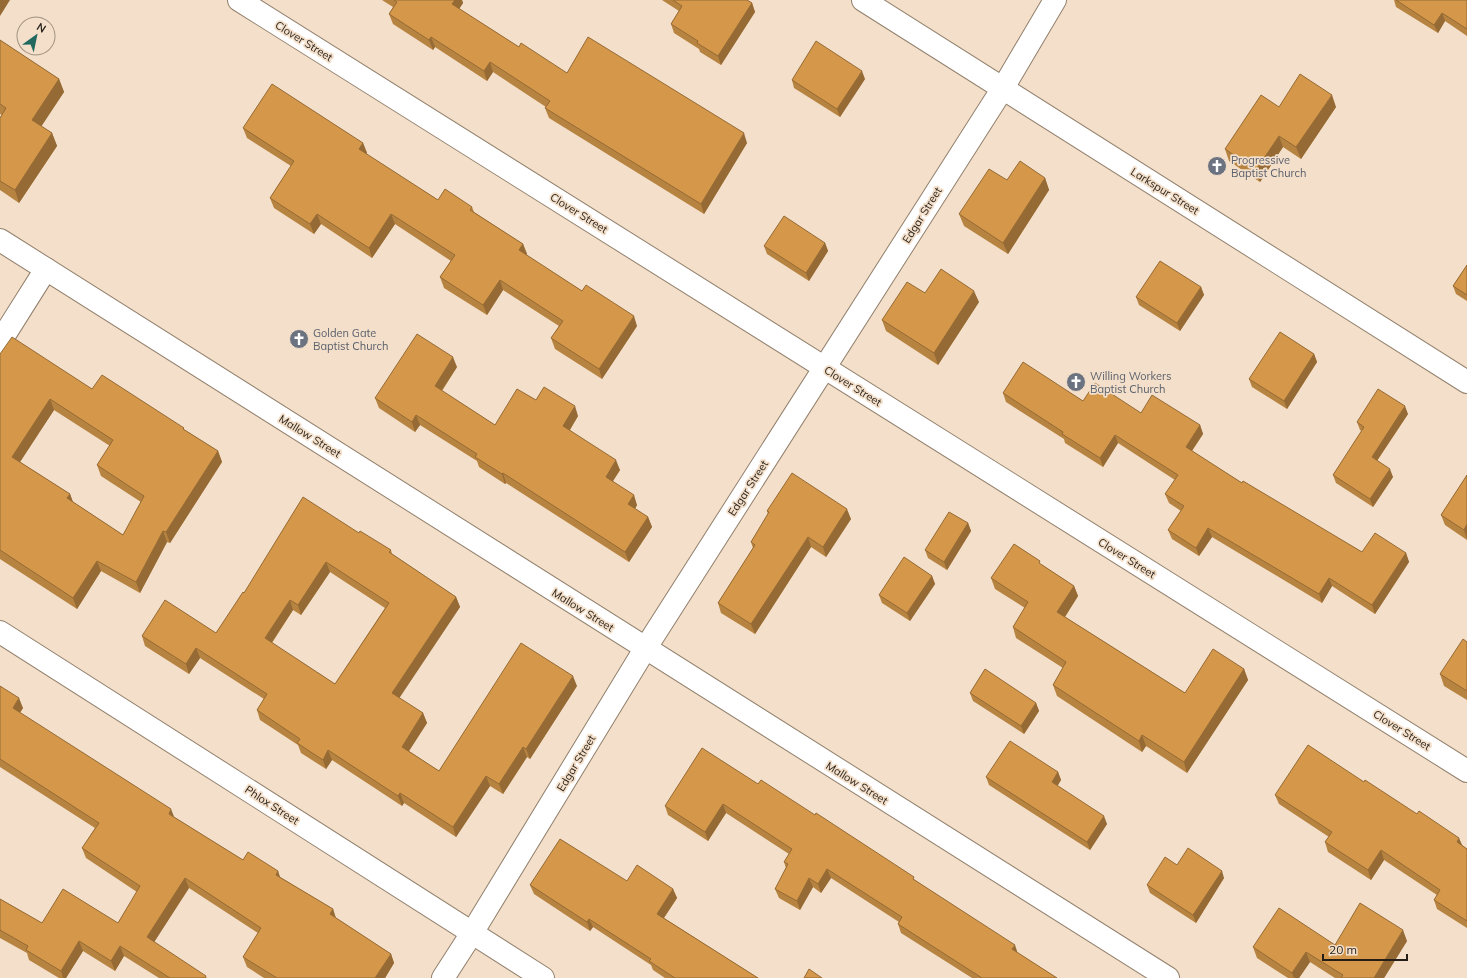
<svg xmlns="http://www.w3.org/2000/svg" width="1467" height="978" viewBox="0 0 1467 978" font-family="Mulish,sans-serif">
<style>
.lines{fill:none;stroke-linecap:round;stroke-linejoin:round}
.minor-casing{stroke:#92806d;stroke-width:24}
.minor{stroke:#fff;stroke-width:22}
.wall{fill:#b78340;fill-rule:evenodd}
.shaded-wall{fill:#956a34}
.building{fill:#d5984b;stroke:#956a34;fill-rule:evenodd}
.labels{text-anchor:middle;stroke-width:3.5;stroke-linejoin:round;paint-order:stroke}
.street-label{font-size:11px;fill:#251e16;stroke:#f3dfca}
.worship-label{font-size:11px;fill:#5b616d;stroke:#f3dfca;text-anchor:start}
</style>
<rect width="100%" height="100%" fill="#f3dfca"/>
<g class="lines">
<defs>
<g id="minor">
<path d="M239,0L1467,771"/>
<path d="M863,0L1467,382"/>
<path d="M0,240L1168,978"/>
<path d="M0,342L46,269"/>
<path d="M0,632L543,978"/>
<path d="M443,978L472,933L645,649L1003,88L1055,0"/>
</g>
</defs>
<use href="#minor" class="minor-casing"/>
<use href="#minor" class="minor"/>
</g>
<g class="wall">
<path d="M382,0H462L463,3L459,9L519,47L567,73L747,143L704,214L549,118L545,108L546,107L493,72L487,81L435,47L433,50L393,24L389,14L393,7Z"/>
<path d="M662,0H747L752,3L755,12L721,65L700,52L699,49L674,33L671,24L679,11Z"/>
<path d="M1394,0H1467V36L1445,21L1438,33L1396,7Z"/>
<path d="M0,40L59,79L64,92L41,126L52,133L57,146L19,203L0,190V118L2,115L0,114Z"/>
<path d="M865,79L840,117L794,88L792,80Z"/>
<path d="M1279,107H1336L1301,159L1283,147L1260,182L1229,161L1225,149Z"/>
<path d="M243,128L363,143L367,153L366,154L438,200L472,207L474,212L523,244L527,254L526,255L637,326L602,379L555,349L551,338L559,326L503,290L487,315L444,288L440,277L451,261L395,224L372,258L321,224L314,234L274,208L270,198L291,166L247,138Z"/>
<path d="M1045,178L1049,190L1008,254L964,226L959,214L1007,180Z"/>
<path d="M825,243L828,251L809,281L767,254L764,246Z"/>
<path d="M1467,265V301L1456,294L1453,286Z"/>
<path d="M1201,287L1204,295L1180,331L1139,305L1136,297Z"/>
<path d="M925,293L979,302L938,365L886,331L882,320Z"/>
<path d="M0,354L92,389L185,430L218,451L222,462L170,543L167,542L140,593L101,571L77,609L0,559ZM54,410L110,446L97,465L101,476L141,502L123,535L73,502L70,494L20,462Z"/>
<path d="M1314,354L1317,362L1287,409L1252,387L1249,379Z"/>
<path d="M457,367L442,391L495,425L536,400L578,416L570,430L620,470L613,481L637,505L635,509L648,517L652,527L629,562L506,483L505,484L479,467L477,461L420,425L415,432L379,408L375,398Z"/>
<path d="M1003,393L1083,401L1141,413L1200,425L1203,434L1192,451L1242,483L1362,552L1406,553L1409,562L1375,614L1332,586L1322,603L1212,537L1199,556L1172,539L1168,530L1181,511L1169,503L1165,494L1175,480L1118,443L1103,467L1065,443L1064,439L1006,402Z"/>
<path d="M1408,414L1377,461L1393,477L1373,507L1336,483L1333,475L1362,431L1360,430L1357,422Z"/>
<path d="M1467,475V540L1445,525L1441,515Z"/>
<path d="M767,511L851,519L826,557L811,547L755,634L721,613L718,603L753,548L751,542L768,514Z"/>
<path d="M968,523L971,531L947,570L928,558L925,550Z"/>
<path d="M359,533L391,550L392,554L456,597L460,607L399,698L423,713L427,723L409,751L439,771L577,686L530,759L527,757L503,794L490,786L456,837L404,803L402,806L332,760L326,769L301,753L298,745L260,720L257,710L264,699L200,658L189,674L145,646L142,636L216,633L244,593ZM330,572L385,608L335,684L272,643L293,610L301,615Z"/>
<path d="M1041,564L1074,586L1078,596L1065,617L1185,693L1244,669L1248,680L1187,773L1146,746L1142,752L1057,696L1053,685L1063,668L1016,638L1013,627L1025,608L995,589L991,578Z"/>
<path d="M932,576L935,584L910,621L882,603L879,595Z"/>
<path d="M1467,642V700L1444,686L1440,674Z"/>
<path d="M0,686L23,708L20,713L174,817L243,860L278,871L280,877L333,909L336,918L391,954L394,963L385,978H264L247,967L243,957L258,933L189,888L154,942L207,978H159L124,956L115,971L83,951L66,978H59L29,960L27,953L0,938V899L42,923H118L137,892L86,858L82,848L95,828L0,767Z"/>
<path d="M970,693L1036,703L1039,711L1024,734L973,701Z"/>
<path d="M1058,772L1061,780L1057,786L1107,824L1090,850L989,785L986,777Z"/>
<path d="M758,784L915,880L1018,953L1057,978H972L901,933L898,924L899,922L831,878L821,893L813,887L800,910L779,898L775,889L786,868L784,862L789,854L726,813L708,841L668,815L665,806Z"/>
<path d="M1275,795L1462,845L1467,849V928L1437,909L1434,900L1437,895L1384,860L1371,880L1328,852L1325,842L1329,837L1279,804Z"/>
<path d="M1177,865L1224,878L1196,923L1150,893L1147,885Z"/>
<path d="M627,881L673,889L677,898L664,918L758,978H665L653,970L651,965L593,927L590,931L534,894L530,885Z"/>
<path d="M1407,941L1384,978H1335L1310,962L1299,978H1288L1257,958L1253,947L1335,945Z"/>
</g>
<g class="shaded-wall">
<path d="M0,0H10L0,16Z"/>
<path d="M455,0H462L463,3L456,14L452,4Z"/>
<path d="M752,3L755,12L721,65L718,56Z"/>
<path d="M1442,13L1445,21L1438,33L1434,25Z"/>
<path d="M431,37L435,47L433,50L429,40Z"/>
<path d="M490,62L493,72L487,81L484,71Z"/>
<path d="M862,71L865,79L840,117L837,109Z"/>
<path d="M59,79L64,92L37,133L32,120Z"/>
<path d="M1332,95L1336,107L1301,159L1296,147Z"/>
<path d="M52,133L57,146L19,203L15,190Z"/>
<path d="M744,133L747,143L704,214L701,204Z"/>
<path d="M1279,136L1283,147L1260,182L1256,170Z"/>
<path d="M363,143L367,153L363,159L359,149Z"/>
<path d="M1045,178L1049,190L1008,254L1003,243Z"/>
<path d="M317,214L321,224L314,234L310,224Z"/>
<path d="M391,214L395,224L372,258L369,248Z"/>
<path d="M825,243L828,251L809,281L806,273Z"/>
<path d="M523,244L527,254L523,260L519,250Z"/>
<path d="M500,280L503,290L487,315L483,305Z"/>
<path d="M1201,287L1204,295L1180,331L1177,323Z"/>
<path d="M974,291L979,302L938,365L934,353Z"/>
<path d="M634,316L637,326L602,379L599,369Z"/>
<path d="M1314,354L1317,362L1287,409L1284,401Z"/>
<path d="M453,357L457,367L438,396L435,386Z"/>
<path d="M50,399L54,410L16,468L12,457Z"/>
<path d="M575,406L578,416L566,436L563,426Z"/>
<path d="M1405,406L1408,414L1374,465L1372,457Z"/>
<path d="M416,415L420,425L415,432L412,422Z"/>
<path d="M1200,425L1203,434L1189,455L1186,447Z"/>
<path d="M1115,435L1118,443L1103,467L1100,458Z"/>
<path d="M218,451L222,462L170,543L166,532Z"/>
<path d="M616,460L620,470L609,487L606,477Z"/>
<path d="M1390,469L1393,477L1373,507L1370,499Z"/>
<path d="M503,473L506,483L505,484L502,474Z"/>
<path d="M70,494L74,505L67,498Z"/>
<path d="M634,495L637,505L632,514L628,504Z"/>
<path d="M847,509L851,519L826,557L823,547Z"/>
<path d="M648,517L652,527L629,562L625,552Z"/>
<path d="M968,523L971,531L947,570L944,562Z"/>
<path d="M1467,524V539L1464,530Z"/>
<path d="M1208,528L1212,537L1199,556L1196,548Z"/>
<path d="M163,531L167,542L140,593L136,582Z"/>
<path d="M808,537L811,547L755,634L751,624Z"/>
<path d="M1406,553L1409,562L1375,614L1372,605Z"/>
<path d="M97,561L101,571L77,609L73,598Z"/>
<path d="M326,562L330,572L301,615L298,605Z"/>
<path d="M932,576L935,584L910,621L907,613Z"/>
<path d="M1329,578L1332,586L1322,603L1319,594Z"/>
<path d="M1074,586L1078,596L1061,623L1057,612Z"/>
<path d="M456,597L460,607L396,703L392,693Z"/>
<path d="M290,600L293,610L268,648L265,638Z"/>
<path d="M196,648L200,658L189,674L186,664Z"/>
<path d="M1244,669L1248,680L1187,773L1184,762Z"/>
<path d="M573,676L577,686L530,759L526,749Z"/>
<path d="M19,698L23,708L16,718L13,708Z"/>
<path d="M1036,703L1039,711L1024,734L1021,726Z"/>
<path d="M423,713L427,723L405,757L402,747Z"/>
<path d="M1142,735L1146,746L1142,752L1139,741Z"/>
<path d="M523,747L527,757L503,794L499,784Z"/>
<path d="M328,750L332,760L326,769L323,760Z"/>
<path d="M1058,772L1061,780L1055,790L1052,782Z"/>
<path d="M486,776L490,786L456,837L453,827Z"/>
<path d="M400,793L404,803L402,806L398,796Z"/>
<path d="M723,804L726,813L708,841L705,832Z"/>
<path d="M171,809L175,819L169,814Z"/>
<path d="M1104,816L1107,824L1090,850L1087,842Z"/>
<path d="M1459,838L1463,847L1457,842Z"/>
<path d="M1381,850L1384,860L1371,880L1368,870Z"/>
<path d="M827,869L831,878L821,893L818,884Z"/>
<path d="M278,871L281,881L276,875Z"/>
<path d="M1222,871L1224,878L1196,923L1193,915Z"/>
<path d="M185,878L189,888L151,947L147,937Z"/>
<path d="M809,878L813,887L800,910L797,901Z"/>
<path d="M673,889L677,898L661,922L657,914Z"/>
<path d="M333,909L336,919L330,914Z"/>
<path d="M589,919L593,927L590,931L587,922Z"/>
<path d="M1403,930L1407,941L1384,978H1374Z"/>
<path d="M79,941L83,951L66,978H63L61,971Z"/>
<path d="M1015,945L1018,954L1012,949Z"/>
<path d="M120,946L124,956L115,971L111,961Z"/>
<path d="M1306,952L1310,962L1299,978H1294L1292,973Z"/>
<path d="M391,954L394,963L385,978H375Z"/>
</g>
<g class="building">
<path d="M394,0H455L452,4L519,47L521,43L567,73L588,37L744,133L701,204L545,108L550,101L490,62L484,71L431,37L429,40L389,14L397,2Z"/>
<path d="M673,0H747L752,3L718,56L697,43L698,41L671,24L682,6Z"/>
<path d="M1396,0H1467V29L1442,13L1434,25Z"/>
<path d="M0,40L59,79L32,120L52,133L15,190L0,181V118L6,108L0,104Z"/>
<path d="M816,41L862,71L837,109L792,80Z"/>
<path d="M1300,74L1332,95L1296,147L1279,136L1256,170L1225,149L1261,95L1279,107Z"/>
<path d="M272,84L363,143L359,149L438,200L445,189L472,207L470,210L523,244L519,250L582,291L586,285L634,316L599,369L551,338L563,321L500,280L483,305L440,277L455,255L391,214L369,248L317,214L310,224L270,198L294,161L243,128Z"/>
<path d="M1020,161L1045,178L1003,243L959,214L989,169L1007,180Z"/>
<path d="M784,216L825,243L806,273L764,246Z"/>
<path d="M1160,261L1201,287L1177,323L1136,297Z"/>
<path d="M1467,265V295L1453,286Z"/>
<path d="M941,269L974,291L934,353L882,320L907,282L925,293Z"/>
<path d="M1280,332L1314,354L1284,401L1249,379Z"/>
<path d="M417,334L453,357L435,386L495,425L517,389L536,400L544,387L575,406L563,426L616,460L606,477L634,495L628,504L648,517L625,552L503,473L502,474L475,457L477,454L416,415L412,422L375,398Z"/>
<path d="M12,337L92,389L102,375L184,428L183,429L218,451L166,532L163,531L136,582L97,561L73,598L0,550V354ZM50,399L113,440L97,465L144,496L123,535L67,498L70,494L12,457Z"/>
<path d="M1023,362L1083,401L1095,383L1141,413L1152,395L1200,425L1186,447L1242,483L1243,481L1362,552L1375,533L1406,553L1372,605L1329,578L1319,594L1208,528L1196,548L1168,530L1184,506L1165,494L1178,475L1115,435L1100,458L1062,434L1063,432L1003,393Z"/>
<path d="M1378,389L1405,406L1372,457L1390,469L1370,499L1333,475L1364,427L1357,422Z"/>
<path d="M792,473L847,509L823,547L808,537L751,624L718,603L755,545L751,542L769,512L767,511Z"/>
<path d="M1467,475V524L1464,530L1441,515Z"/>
<path d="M303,497L359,533L360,531L391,550L389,552L456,597L392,693L423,713L402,747L439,771L521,643L573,676L526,749L523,747L499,784L486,776L453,827L400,793L398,796L328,750L323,760L297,743L300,739L257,710L267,694L196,648L186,664L142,636L165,600L216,633L243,592L244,593ZM326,562L389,603L335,684L265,638L290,600L298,605Z"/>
<path d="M949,512L968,523L944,562L925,550Z"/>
<path d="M1014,544L1040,561L1039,563L1074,586L1057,612L1185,693L1213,649L1244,669L1184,762L1142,735L1139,741L1053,685L1066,662L1013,627L1028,602L991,578Z"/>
<path d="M904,557L932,576L907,613L879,595Z"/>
<path d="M1463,639L1467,642V691L1440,674Z"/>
<path d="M985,669L1036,703L1021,726L970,693Z"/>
<path d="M0,686L19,698L13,708L171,809L169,814L243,860L248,852L278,871L276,875L333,909L330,914L391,954L375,978H277L243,957L261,928L185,878L147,937L206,976L205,978H170L120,946L111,961L79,941L61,971L26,950L28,946L0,930V899L42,923L63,889L118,923L140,886L82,848L99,823L0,759Z"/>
<path d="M1010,741L1058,772L1052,782L1104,816L1087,842L986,777Z"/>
<path d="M1308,745L1364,782L1365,780L1417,814L1419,811L1459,838L1457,842L1467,849V921L1434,900L1440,890L1381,850L1368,870L1325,842L1332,832L1275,795Z"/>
<path d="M702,748L758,784L761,780L815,815L816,813L914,877L913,879L1015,945L1012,949L1057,978H982L898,924L902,917L827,869L818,884L809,878L797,901L775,889L788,864L784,862L792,849L723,804L705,832L665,806Z"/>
<path d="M560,839L627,881L637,865L673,889L657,914L758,978H675L649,961L651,959L589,919L587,922L530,885Z"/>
<path d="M1188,848L1222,871L1193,915L1147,885L1165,857L1177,865Z"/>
<path d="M1360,903L1403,930L1374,978H1341L1343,975L1306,952L1292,973L1253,947L1279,908L1335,945Z"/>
<path d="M809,969L822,978H804Z"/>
</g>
<defs>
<symbol id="church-disc" viewBox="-11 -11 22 22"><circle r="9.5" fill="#6b7280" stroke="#f3dfca"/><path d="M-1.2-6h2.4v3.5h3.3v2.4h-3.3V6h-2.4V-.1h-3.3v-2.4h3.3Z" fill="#fff"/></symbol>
</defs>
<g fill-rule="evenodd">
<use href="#church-disc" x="1206" y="155" width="22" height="22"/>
<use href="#church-disc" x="288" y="328" width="22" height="22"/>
<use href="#church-disc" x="1065" y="371" width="22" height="22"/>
</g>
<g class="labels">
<g class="street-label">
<text transform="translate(304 41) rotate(32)" y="4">Clover Street</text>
<text transform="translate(1165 191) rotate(32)" y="4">Larkspur Street</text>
<text transform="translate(579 213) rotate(32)" y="4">Clover Street</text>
<text transform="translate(922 215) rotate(-58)" y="4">Edgar Street</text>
<text transform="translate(853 386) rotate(32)" y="4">Clover Street</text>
<text transform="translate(310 436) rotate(32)" y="4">Mallow Street</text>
<text transform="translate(748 488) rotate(-57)" y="4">Edgar Street</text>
<text transform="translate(1127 558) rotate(32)" y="4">Clover Street</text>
<text transform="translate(583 610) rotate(32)" y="4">Mallow Street</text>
<text transform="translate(1402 730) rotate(32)" y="4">Clover Street</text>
<text transform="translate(576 763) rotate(-59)" y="4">Edgar Street</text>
<text transform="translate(857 783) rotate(32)" y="4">Mallow Street</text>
<text transform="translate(272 805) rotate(33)" y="4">Phlox Street</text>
</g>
<g class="worship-label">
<text x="1231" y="164">Progressive<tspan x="1231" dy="13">Baptist Church</tspan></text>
<text x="313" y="337">Golden Gate<tspan x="313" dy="13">Baptist Church</tspan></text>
<text x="1090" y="380">Willing Workers<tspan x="1090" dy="13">Baptist Church</tspan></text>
</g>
</g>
<g transform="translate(36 36) rotate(33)"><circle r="19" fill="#f3dfca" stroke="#a19282"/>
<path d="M0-3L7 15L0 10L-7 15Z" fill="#21695e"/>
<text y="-6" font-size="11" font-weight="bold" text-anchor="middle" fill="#251e16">N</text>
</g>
<path d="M1323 954v6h84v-6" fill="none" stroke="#251e16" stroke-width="2"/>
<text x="1329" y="954" font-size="12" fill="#251e16" stroke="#f3dfca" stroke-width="3" paint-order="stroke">20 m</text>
</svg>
